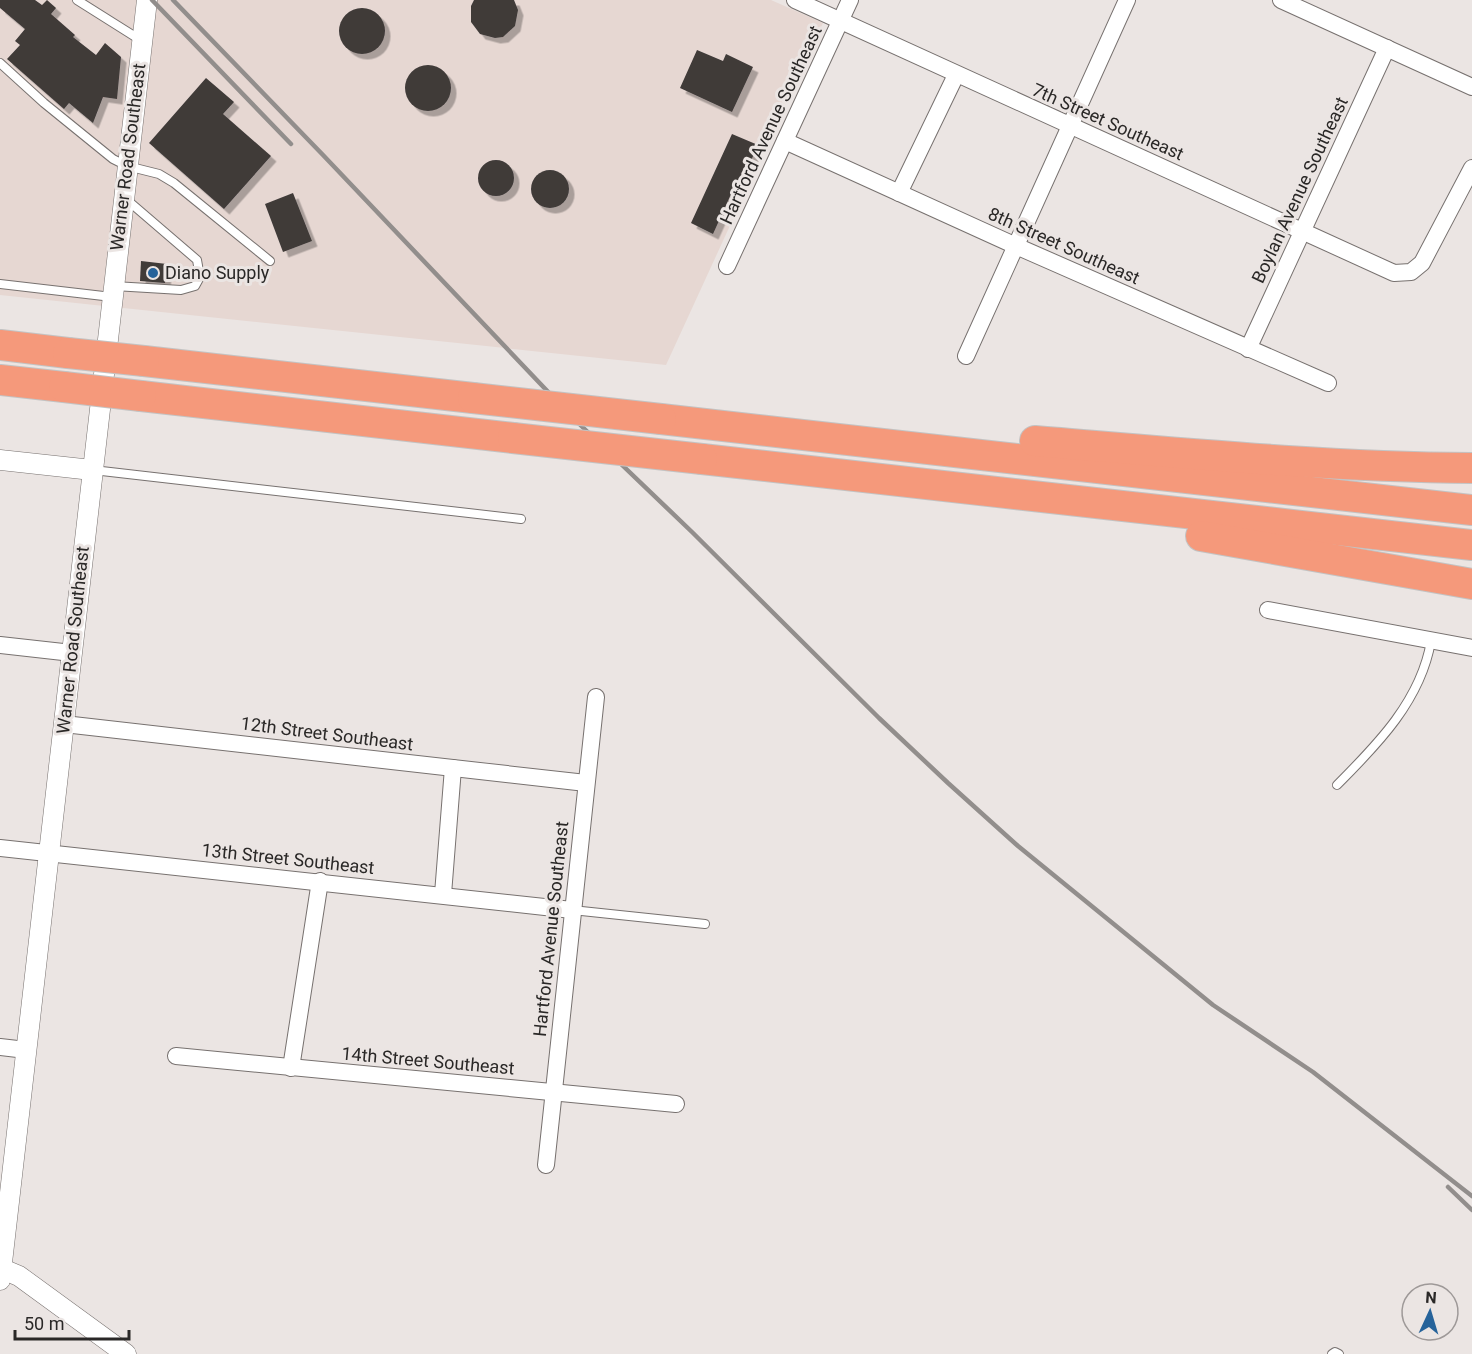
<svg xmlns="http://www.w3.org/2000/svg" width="1472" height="1354" viewBox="0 0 1472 1354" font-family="Roboto,sans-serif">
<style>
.built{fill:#e6d7d2}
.building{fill:#3f3a39;filter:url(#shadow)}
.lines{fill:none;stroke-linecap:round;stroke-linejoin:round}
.service-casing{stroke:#77716f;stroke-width:10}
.minor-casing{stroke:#77716f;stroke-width:18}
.tertiary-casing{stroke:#77716f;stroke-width:21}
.motorway-casing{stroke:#c3c3c3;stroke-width:32}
.service{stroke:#fff;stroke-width:8}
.minor{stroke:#fff;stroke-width:16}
.tertiary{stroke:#fff;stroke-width:20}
.motorway{stroke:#f5997b;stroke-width:30}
.rail{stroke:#928e8c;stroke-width:4.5}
.motorway-bridge-casing{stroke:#c3c3c3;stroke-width:32;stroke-linecap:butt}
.motorway-bridge{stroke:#f5997b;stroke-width:30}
.poi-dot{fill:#26639a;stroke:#ebe5e3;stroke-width:2}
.labels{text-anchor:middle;stroke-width:6;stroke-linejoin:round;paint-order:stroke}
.street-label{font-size:18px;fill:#2a2827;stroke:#ebe5e3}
.poi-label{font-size:18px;fill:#2a2827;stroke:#ebe5e3;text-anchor:start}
</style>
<defs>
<filter id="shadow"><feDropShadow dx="5.5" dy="5.5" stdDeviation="0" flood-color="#0004"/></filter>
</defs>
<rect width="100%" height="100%" fill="#ebe5e3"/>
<path class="built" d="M0,0H771L823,23L666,365L0,295Z"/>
<g class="building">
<path d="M0,0H35L42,5L47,0L56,8L51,14L75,35L73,37L96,55L105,43L121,57L117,99L103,97L93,123L69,103L64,109L7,59L20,45L15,41L25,29L0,8Z"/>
<path d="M474,0H514L518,10L515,26L503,37L495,38L480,34L471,22V6Z"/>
<circle cx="362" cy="31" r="23"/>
<path d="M697,50L723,61L726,54L753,67L732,112L680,88Z"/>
<circle cx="428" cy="88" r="23"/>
<path d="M206,78L234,102L223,114L271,156L224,209L149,143Z"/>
<path d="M732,134L758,145L740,185L736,183L713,234L691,223Z"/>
<circle cx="496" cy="178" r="18"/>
<circle cx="550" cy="189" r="19"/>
<path d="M293,193L312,241L283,252L265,204Z"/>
<path d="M141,261L167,264L165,283L140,281Z"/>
</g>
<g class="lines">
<defs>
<g id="service">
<path d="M77,0L142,41"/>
<path d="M0,63L44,103L113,159L127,166L159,174L174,183L270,261"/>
<path d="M0,284L112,297"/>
<path d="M114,286L181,290L195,286L200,277L197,260L126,199"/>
<path d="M93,470L521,519"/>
<path d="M1337,785C1378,744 1421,700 1431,641"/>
<path d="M572,910L705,924"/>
<path d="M1332,1354L1335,1352L1339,1354"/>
</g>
<g id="minor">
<path d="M795,0L1394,273L1411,272L1422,263L1472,168"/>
<path d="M1281,0L1472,87"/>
<path d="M785,141L1016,246L1328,383"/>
<path d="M899,193L956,75"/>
<path d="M727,266L850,0"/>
<path d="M1248,349L1387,48"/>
<path d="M966,356L1127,0"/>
<path d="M1268,610L1472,648"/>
<path d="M0,645L72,653"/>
<path d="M64,724L586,783"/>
<path d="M0,848L572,910"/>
<path d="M443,894L453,768"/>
<path d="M0,1047L26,1050"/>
<path d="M176,1056L676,1104"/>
<path d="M291,1068L320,881"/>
<path d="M546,1165L596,697"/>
</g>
<g id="tertiary">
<path d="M0,460L92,470"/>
<path d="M0,1268L19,1276L126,1354"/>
<path d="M0,1280L147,0"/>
</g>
<g id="motorway">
<path d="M0,345L68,353"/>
<path d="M144,361L473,398"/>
<path d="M0,380L64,387"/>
<path d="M141,396L513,438"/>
<path d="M661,419L1472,510"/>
<path d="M1035,441C1181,453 1326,467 1472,468"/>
<path d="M702,459L1472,545"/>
<path d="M1201,536L1472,584"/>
</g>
</defs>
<use href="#service" class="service-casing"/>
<use href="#minor" class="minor-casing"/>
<use href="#tertiary" class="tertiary-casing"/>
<use href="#motorway" class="motorway-casing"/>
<use href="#service" class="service"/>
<use href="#minor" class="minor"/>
<use href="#tertiary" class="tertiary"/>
<use href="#motorway" class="motorway"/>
<g class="rail">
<path d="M152,0L291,144"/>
<path d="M173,0L323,155L571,416L692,532L879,718L948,783L1018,846L1213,1005L1313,1072L1472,1196"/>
<path d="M1448,1187L1472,1210"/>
</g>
<defs>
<g id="motorway-bridge">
<path d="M68,353L144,361"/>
<path d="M64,387L141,396"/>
<path d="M473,398L661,419"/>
<path d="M513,438L702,459"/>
</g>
</defs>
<use href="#motorway-bridge" class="motorway-bridge-casing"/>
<use href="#motorway-bridge" class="motorway-bridge"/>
</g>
<circle class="poi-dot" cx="153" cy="273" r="6"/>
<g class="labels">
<g class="street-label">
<text transform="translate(1108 122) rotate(24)" y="6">7th Street Southeast</text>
<text transform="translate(771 125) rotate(-65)" y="6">Hartford Avenue Southeast</text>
<text transform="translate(128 157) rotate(-83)" y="6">Warner Road Southeast</text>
<text transform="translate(1300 190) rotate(-65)" y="6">Boylan Avenue Southeast</text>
<text transform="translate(1064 246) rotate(24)" y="6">8th Street Southeast</text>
<text transform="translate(73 640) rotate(-84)" y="6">Warner Road Southeast</text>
<text transform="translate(327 734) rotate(7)" y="6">12th Street Southeast</text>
<text transform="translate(288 859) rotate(6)" y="6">13th Street Southeast</text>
<text transform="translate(551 929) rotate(-84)" y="6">Hartford Avenue Southeast</text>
<text transform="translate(428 1061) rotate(5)" y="6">14th Street Southeast</text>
</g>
<g class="poi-label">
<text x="165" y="279">Diano Supply</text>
</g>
</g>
<g transform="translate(1430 1312) rotate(4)"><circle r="28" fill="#ebe5e3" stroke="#9e9998" stroke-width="1.5"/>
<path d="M0-4.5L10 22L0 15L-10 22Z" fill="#26639a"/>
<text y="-9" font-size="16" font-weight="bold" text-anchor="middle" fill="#2a2827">N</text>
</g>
<path d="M15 1330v9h114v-9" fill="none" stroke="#2a2827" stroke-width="3"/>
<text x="24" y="1330" font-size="18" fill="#2a2827" stroke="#ebe5e3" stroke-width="4.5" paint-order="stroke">50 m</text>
</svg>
